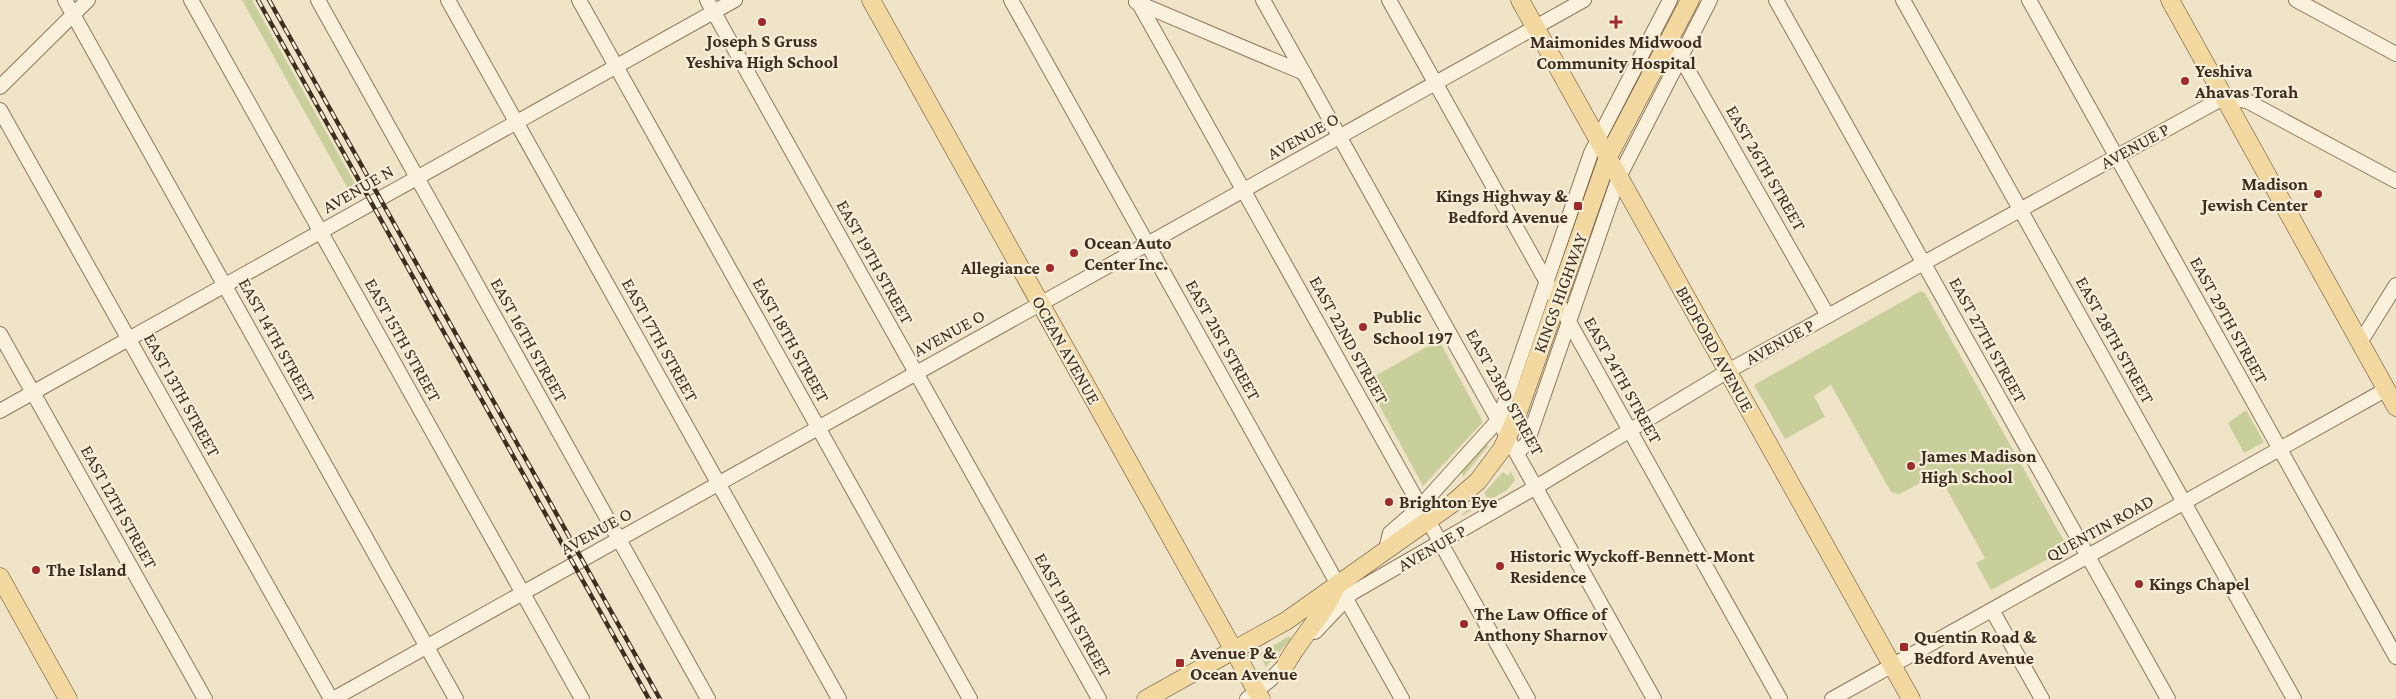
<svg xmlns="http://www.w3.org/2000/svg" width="2396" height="699" viewBox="0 0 2396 699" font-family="'Crimson Pro',serif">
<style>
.green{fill:#c9cf9b}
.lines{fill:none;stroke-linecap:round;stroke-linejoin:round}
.minor-casing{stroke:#8d765c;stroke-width:16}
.major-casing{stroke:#5b4430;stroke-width:19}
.minor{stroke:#faf1dc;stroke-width:14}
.major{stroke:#f3d9a0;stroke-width:18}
.rail-casing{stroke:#3d2e20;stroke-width:4.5}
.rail{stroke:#f7eed8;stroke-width:2.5;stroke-dasharray:8;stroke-linecap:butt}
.poi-dot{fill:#9e2a2b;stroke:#f7eed8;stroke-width:2}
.labels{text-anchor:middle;stroke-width:4.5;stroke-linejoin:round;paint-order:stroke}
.poi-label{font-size:18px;font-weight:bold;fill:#3d2e20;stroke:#f7eed8;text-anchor:start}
.street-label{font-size:18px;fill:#3d2e20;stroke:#f7eed8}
</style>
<rect width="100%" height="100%" fill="#f0e4c8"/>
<g class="green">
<path d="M242,0H252L359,191L352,196Z"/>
<path d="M1921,291L1925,293L2068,548L1991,590L1976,563L1985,558L1938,474L1899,494L1891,492L1831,385L1814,396L1825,417L1785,439L1754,385Z"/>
<path d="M1439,340L1483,422L1423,486L1366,381Z"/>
<path d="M2246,410L2264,442L2244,453L2228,423Z"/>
<path d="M1486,445H1489L1463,477L1462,472Z"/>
<path d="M1511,471L1515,480L1507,490L1460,517L1468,508L1470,510L1488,499L1484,493L1503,472L1508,476Z"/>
<path d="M1289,636L1291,639L1266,667L1259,654Z"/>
</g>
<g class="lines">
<defs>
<g id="minor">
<path d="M65,0L456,699"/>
<path d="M191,0L582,699"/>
<path d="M318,0L708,699"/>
<path d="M448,0L839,699"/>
<path d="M579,0L970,699"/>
<path d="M707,0L1099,699"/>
<path d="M1011,0L1402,699"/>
<path d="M1137,0L1528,699"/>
<path d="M1263,0L1654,699"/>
<path d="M1389,0L1780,699"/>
<path d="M1776,0L2168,699"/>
<path d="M1903,0L2294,699"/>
<path d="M2029,0L2396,657"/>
<path d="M2296,0L2396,54"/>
<path d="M1136,2L1304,73"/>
<path d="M1677,51L1828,316"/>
<path d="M0,87L88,0"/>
<path d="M0,110L331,699"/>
<path d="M0,334L205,699"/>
<path d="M2361,341L2396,285"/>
<path d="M0,411L735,0"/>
<path d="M1517,453L1527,443L1619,177L1710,0"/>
<path d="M1386,549L1390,533L1420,507L1499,419L1591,153L1670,0"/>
<path d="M1992,610L2042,699"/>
<path d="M1315,632L1352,593L1536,487L1728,371L2223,98L2247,101L2396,181"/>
<path d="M333,699L1584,0"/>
<path d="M1247,699L1271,679L1292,657"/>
<path d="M1832,699L2387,389"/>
</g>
<g id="major">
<path d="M871,0L1261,699"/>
<path d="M1520,0L1911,699"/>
<path d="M2170,0L2396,407"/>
<path d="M0,577L68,699"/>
<path d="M1286,664C1301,637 1323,616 1335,589"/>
<path d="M1146,699L1286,621L1453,503L1478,481L1502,449L1516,418L1608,157L1690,0"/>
</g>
</defs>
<use href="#minor" class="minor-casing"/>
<use href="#major" class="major-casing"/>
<use href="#minor" class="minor"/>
<use href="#major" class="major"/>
<defs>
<g id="rail">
<path d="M258,0L649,699"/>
<path d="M269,0L660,699"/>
</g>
</defs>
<use href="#rail" class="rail-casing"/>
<use href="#rail" class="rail"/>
</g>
<g class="poi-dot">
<circle cx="762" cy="22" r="5"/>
<path d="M1613.5 14.5h5v5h5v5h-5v5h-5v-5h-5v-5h5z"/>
<circle cx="2185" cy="81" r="5"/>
<circle cx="2318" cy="194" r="5"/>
<rect x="1573" y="201" width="10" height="10" rx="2.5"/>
<circle cx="1074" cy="253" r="5"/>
<circle cx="1050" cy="268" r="5"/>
<circle cx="1363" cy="327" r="5"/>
<circle cx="1911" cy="466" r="5"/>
<circle cx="1389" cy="502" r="5"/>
<circle cx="1500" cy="566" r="5"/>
<circle cx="36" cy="570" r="5"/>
<circle cx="2139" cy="584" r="5"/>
<circle cx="1464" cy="624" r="5"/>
<rect x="1899" y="642" width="10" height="10" rx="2.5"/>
<rect x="1175" y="658" width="10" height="10" rx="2.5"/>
</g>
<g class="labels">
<g class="poi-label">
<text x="762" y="47" text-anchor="middle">Joseph S Gruss<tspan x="762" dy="21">Yeshiva High School</tspan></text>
<text x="1616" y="48" text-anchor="middle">Maimonides Midwood<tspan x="1616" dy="21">Community Hospital</tspan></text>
<text x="2195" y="77">Yeshiva<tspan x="2195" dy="21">Ahavas Torah</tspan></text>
<text x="2308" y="190" text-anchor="end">Madison<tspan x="2308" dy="21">Jewish Center</tspan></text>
<text x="1568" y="202" text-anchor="end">Kings Highway &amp;<tspan x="1568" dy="21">Bedford Avenue</tspan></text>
<text x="1084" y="249">Ocean Auto<tspan x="1084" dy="21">Center Inc.</tspan></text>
<text x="1040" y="274" text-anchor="end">Allegiance</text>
<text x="1373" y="323">Public<tspan x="1373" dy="21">School 197</tspan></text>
<text x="1921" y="462">James Madison<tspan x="1921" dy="21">High School</tspan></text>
<text x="1399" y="508">Brighton Eye</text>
<text x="1510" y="562">Historic Wyckoff-Bennett-Mont<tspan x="1510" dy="21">Residence</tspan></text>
<text x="46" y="576">The Island</text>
<text x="2149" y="590">Kings Chapel</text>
<text x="1474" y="620">The Law Office of<tspan x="1474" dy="21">Anthony Sharnov</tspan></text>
<text x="1914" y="643">Quentin Road &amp;<tspan x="1914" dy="21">Bedford Avenue</tspan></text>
<text x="1190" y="659">Avenue P &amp;<tspan x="1190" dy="21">Ocean Avenue</tspan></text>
</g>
<g class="street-label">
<text transform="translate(1303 136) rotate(-29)" y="6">AVENUE O</text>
<text transform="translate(2135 146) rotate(-29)" y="6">AVENUE P</text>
<text transform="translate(1766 168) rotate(60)" y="6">EAST 26TH STREET</text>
<text transform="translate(358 189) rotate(-30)" y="6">AVENUE N</text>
<text transform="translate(875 262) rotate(61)" y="6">EAST 19TH STREET</text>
<text transform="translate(1560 293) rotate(-70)" y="6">KINGS HIGHWAY</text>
<text transform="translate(2229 320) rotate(61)" y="6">EAST 29TH STREET</text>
<text transform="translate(949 333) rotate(-29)" y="6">AVENUE O</text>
<text transform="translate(277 340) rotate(61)" y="6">EAST 14TH STREET</text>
<text transform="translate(403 340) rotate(61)" y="6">EAST 15TH STREET</text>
<text transform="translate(529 340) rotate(61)" y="6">EAST 16TH STREET</text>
<text transform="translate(660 340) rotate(61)" y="6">EAST 17TH STREET</text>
<text transform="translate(791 340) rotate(61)" y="6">EAST 18TH STREET</text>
<text transform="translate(1223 340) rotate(61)" y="6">EAST 21ST STREET</text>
<text transform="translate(1349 340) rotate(61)" y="6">EAST 22ND STREET</text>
<text transform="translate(1988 340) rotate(61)" y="6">EAST 27TH STREET</text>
<text transform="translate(2115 340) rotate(61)" y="6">EAST 28TH STREET</text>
<text transform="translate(1780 342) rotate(-29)" y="6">AVENUE P</text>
<text transform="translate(1715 349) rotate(61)" y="6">BEDFORD AVENUE</text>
<text transform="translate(1066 350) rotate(61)" y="6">OCEAN AVENUE</text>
<text transform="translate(1623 380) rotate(61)" y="6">EAST 24TH STREET</text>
<text transform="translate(1505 392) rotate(61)" y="6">EAST 23RD STREET</text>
<text transform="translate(182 395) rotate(61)" y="6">EAST 13TH STREET</text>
<text transform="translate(119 507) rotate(61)" y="6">EAST 12TH STREET</text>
<text transform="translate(2100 528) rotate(-29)" y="6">QUENTIN ROAD</text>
<text transform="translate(596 531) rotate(-29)" y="6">AVENUE O</text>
<text transform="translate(1432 548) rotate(-30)" y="6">AVENUE P</text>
<text transform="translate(1073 615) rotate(61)" y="6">EAST 19TH STREET</text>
</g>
</g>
</svg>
